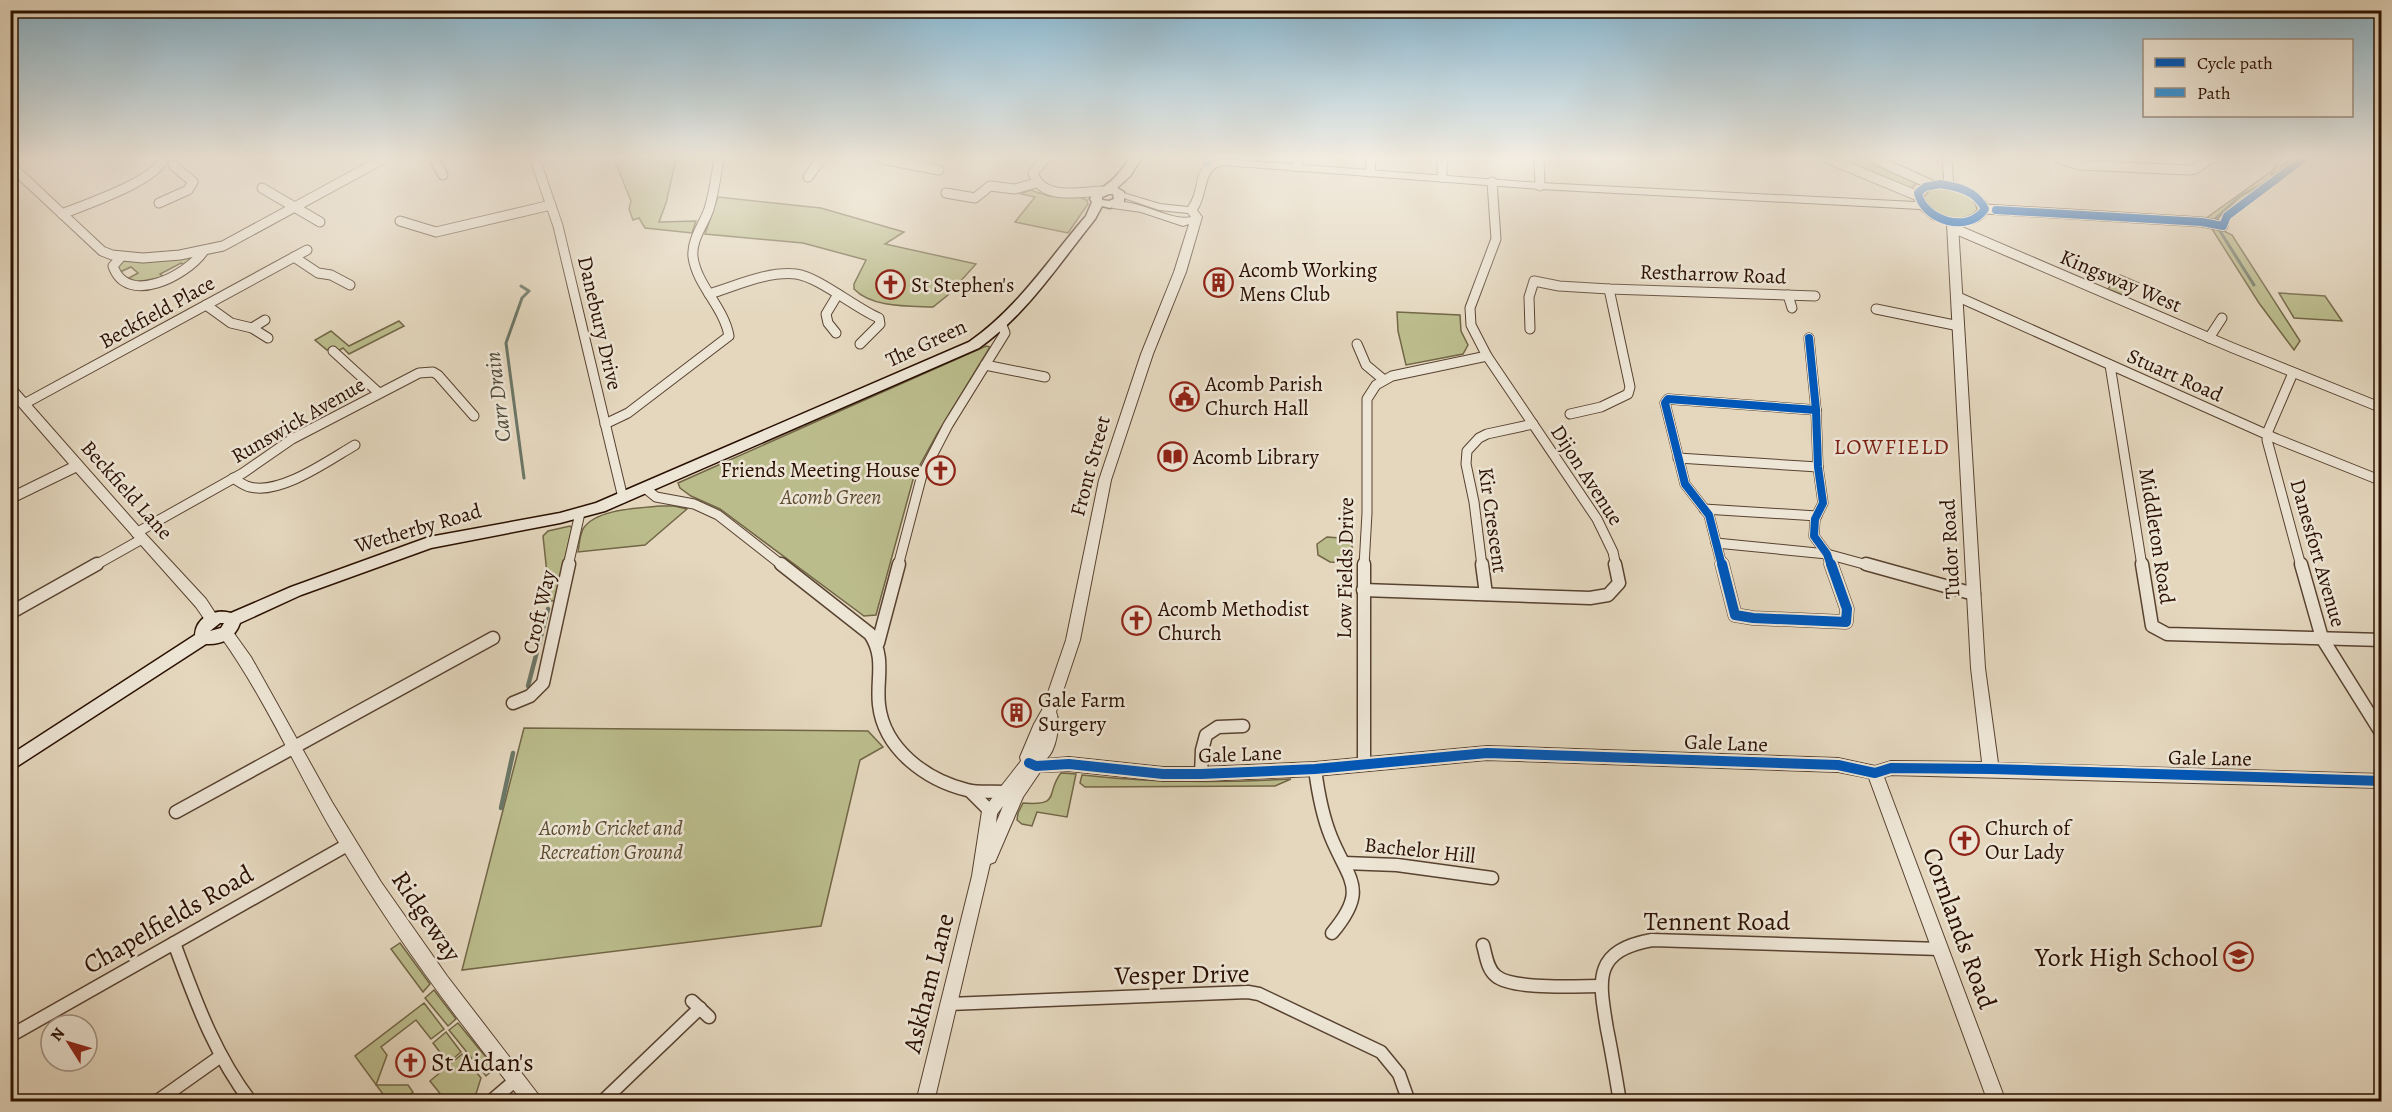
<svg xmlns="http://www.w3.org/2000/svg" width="2392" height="1112" viewBox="0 0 2392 1112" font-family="Alegreya,serif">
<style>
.green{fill:#bbbc8c;stroke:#726646;stroke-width:1.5}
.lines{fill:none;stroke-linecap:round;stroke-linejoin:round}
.stream-far1{stroke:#6b7667;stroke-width:3}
.stream{stroke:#6b7667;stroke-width:4.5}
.minor-far1-casing{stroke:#584230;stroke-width:11}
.minor-casing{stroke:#584230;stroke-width:15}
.tertiary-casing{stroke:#584230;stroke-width:2}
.secondary-casing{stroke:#2a1000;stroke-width:3}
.minor-far1{stroke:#ede5d5;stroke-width:9}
.minor{stroke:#ede5d5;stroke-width:12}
.tertiary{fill:#ede5d5;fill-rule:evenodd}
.secondary{fill:#ede5d5;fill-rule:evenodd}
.quiet{stroke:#3c92d0;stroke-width:7;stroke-dasharray:13 7;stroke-linecap:butt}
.cycleway-far1-casing{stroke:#ede5d5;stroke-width:10}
.cycleway-casing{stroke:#ede5d5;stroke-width:14}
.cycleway-far1{stroke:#0057b8;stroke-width:8}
.cycleway{stroke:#0057b8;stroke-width:10}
.labels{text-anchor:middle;stroke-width:5;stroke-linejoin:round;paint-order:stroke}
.poi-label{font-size:21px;fill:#2a1000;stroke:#ede5d5;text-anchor:start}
.street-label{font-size:21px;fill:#2a1000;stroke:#ede5d5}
.park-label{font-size:21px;font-style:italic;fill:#5d4c31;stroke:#ede5d5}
.water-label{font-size:22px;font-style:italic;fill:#504c3c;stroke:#ede5d5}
.neighbourhood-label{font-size:22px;letter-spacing:1.5px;fill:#7a1f14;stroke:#ede5d5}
.near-street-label{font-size:26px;fill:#2a1000;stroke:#ede5d5}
.near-poi-label{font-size:26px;fill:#2a1000;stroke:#ede5d5;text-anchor:end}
</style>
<rect width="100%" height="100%" fill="#e4d7be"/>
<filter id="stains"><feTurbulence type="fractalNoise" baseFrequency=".00333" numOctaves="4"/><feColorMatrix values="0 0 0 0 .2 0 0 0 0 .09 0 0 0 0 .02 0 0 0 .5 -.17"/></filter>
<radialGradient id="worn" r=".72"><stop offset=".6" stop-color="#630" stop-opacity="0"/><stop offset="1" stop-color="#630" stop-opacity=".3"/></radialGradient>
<g class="green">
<path d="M614,159H676L666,203L659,222L696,221L692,233L645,228L639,218L633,220L629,209L631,201Z"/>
<path d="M1834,159H1868L1919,182L1907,191Z"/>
<path d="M2282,159H2296L2218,218L2219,222L2205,219L2273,170Z"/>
<path d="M1937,188C1952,188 1975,192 1977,210C1965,226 1928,216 1924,197L1930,190Z"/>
<path d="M1030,190L1049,196L1079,197L1087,200L1088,204L1068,233L1015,222L1035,197L1021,194Z"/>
<path d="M718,197L821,208L904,232L885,244L976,264L948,295L933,307C909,306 872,308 854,289V284L866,260L803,243L705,234Z"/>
<path d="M2212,229L2222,230L2232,235L2300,341L2294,350L2259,303Z"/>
<path d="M195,256L186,266L181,263L160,274L164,277L132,283L127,279L138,273L131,267L120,272L116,268L121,261Z"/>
<path d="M2120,275L2139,283L2128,297L2108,289Z"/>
<path d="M2279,293L2325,296L2342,321L2294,318Z"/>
<path d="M1397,312L1460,315L1461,331L1468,345L1463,354L1406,365L1398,331Z"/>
<path d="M399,321L404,326L349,354L343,348L338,351L333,347L327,350L315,340L331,331L349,346Z"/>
<path d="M986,346L990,347L937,434L914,476L876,615L864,616L720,509L691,496L680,488L678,483Z"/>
<path d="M660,506H674L687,509L645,545L578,552C579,545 580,535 583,529C595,509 639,508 660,506Z"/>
<path d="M570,526L572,528L555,601H550L543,536L548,531Z"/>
<path d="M1327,537L1353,539L1350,563L1330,562L1318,555L1317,544Z"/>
<path d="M524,728L868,731L883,747L860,760L821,926L462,970Z"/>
<path d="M1061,773L1076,774L1067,817L1037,812L1032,826L1022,824L1017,820L1018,813L1023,803C1062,806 1045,793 1061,773Z"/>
<path d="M1082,775C1153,783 1221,783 1291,779L1275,786L1085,787L1080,783Z"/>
<path d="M400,943L430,984L423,992L391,949Z"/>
<path d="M434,990L456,1019L448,1026L425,998Z"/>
<path d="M424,1003L444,1029L431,1039L416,1020L381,1047L387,1055L376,1085H408L413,1092L401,1101H388L355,1056Z"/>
<path d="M458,1023L495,1068L486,1076L449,1030Z"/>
<path d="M446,1032L461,1052L448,1063L433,1043Z"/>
<path d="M462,1054L481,1078L475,1097L470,1101H446L430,1081Z"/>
</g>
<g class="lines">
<g class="stream-far1">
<path d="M2214,220L2240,196L2272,179V174L2280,172L2282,167L2292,159"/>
<path d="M2218,228L2254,285"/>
<path d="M521,286L529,291L522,298L506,343L524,478"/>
</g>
<g class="stream">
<path d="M528,686L548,609"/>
<path d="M501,808L513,753"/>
</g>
<defs>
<g id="minor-far1">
<path d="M434,159L443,175"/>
<path d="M535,159L558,226L623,498"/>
<path d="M882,159L939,170"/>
<path d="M1045,159L1033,173C1042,201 1079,192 1102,191"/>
<path d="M1442,159V177"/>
<path d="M1539,159L1540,186"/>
<path d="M1829,159L1918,196"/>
<path d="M1874,159L1932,185"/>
<path d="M1947,159L1949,185"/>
<path d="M2060,159L2079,165L2188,170L2195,169L2210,159"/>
<path d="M10,165L102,251L112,255L143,258L180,255L223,246L383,159"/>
<path d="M1297,167L1299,159"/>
<path d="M1370,172L1371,159"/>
<path d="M808,177L821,159"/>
<path d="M1492,182L1496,239L1470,308L1471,325L1487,356L1597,519L1613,552L1616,566"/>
<path d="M262,188L320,222"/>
<path d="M946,193L975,198L990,186L1015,189L1036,183"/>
<path d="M159,203L188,190L193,182L173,165"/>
<path d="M1985,209L2202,222L2223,226"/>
<path d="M62,214C84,205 158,180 163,159"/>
<path d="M400,221L436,232L551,205"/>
<path d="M1953,228L2233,348L2382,408"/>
<path d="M294,257L318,273L331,275L350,285"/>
<path d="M120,258L113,266C127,307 187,275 203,252"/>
<path d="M709,294C736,286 767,271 796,274C819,277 855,308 879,318L880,324L860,344"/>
<path d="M1788,295L1792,308"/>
<path d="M1956,296L2277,439L2382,481"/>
<path d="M206,305L231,323L252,328L268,338"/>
<path d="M1876,309L1959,326"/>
<path d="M252,328L265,320"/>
<path d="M1530,329L1529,297L1534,281L1559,286L1609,289L1815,296"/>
<path d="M836,333L828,323L826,314L838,294"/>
<path d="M1809,338L1816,410"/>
<path d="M2209,338L2222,318"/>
<path d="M1357,344L1366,365L1384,380"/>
<path d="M333,351L379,393"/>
<path d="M985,365L1045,377"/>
<path d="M2110,365L2142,566"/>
<path d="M2293,373L2268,431L2267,440L2301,566"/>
<path d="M24,404L307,250"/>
<path d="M1816,410L1818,467L1823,503L1815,519L1814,536L1827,554L1831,566"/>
<path d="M1570,414L1601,407L1628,394L1630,387L1609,289"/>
<path d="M605,424L628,413L729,336C724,307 697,286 693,257C691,240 704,224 709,209C714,193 716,176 719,159"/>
<path d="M1678,458L1818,467"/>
<path d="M233,478C238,481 244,486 250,487C281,495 329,460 355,445"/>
<path d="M645,488L656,497L694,504L718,515L783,566"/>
<path d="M1704,509L1817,516"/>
<path d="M136,533L243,473L292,439L419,373L433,372L438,375L474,416"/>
<path d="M1716,543L1827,554L1871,566"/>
<path d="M94,566L142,539"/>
<path d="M568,566L580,513"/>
<path d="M898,566L922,475L948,425L1005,333L1002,325"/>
<path d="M1364,566L1367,513V399L1376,385L1392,376L1487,356"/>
<path d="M1482,566L1474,502L1466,464L1467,451L1479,438L1487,434L1533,424"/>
<path d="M1722,566L1709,515L1685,484L1665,403L1668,399L1816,410"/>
</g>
<g id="minor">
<path d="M781,564L870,634C886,658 876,679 879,705C884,749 926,780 967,790C979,793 992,791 1004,792"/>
<path d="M1482,564L1486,594"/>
<path d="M1722,564L1735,615L1753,618L1846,622L1847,609L1831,564"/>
<path d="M1866,564L1974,594"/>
<path d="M2142,564L2152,626L2167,634L2382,640"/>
<path d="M2301,564L2322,638L2382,734"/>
<path d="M1363,590L1590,598L1608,595L1619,583L1615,564"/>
<path d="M10,613L97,564"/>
<path d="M878,643L899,564"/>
<path d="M513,703L530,696L543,683L569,564"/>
<path d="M1364,763V564"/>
<path d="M1315,769C1318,792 1322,815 1331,837C1349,881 1369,889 1332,933"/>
<path d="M1201,774L1202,750L1206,735L1218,727L1243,726"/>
<path d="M970,791L990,811"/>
<path d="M176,812L493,638"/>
<path d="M1344,863L1397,865L1492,878"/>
<path d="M174,943C195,999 214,1054 251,1102"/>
<path d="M1483,945C1486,955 1487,969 1496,976C1513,990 1577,986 1600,986"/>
<path d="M692,1001L709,1017"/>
<path d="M949,1004L1248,992L1259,994L1381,1052L1399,1074L1409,1102"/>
<path d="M10,1036L349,844"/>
<path d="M156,1102L221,1056"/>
<path d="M490,1102L517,1079"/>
<path d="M602,1102L700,1008"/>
<path d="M1620,1102C1616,1078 1612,1053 1607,1029C1599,980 1592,951 1652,940L1940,949"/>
</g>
<g id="tertiary">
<path d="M1223,159L1540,183L1915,202L1914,191C1937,172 1978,183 1990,209C1982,222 1973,225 1958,225L1985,668L1998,763L2382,774V788L1891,775L1884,777L2006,1102H1988L1869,778L1838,772L1487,760L1315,776L1201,781H1163L1069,771L1040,772L1023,797L995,862L990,864L934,1102H916L972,876L982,811L1021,761L1020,757L1034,724L1042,710L1066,640L1099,480L1141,354L1174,272L1189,224L1183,226L1141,212L1113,208L1108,205C1126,192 1171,223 1191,217L1188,213L1159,210L1115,195L1120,192L1160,204L1188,207C1204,185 1188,165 1223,159ZM1223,165L1540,189L1920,209L1932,219L1947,224L1971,668L1982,762L1891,761L1875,766L1838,758L1487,746L1315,762L1201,767H1163L1069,757L1046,759C1056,752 1061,723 1056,712L1080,640L1111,480L1153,354L1186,272L1202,217L1197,210C1208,195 1202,169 1223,165ZM1940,187C1956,189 1972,193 1980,209C1965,230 1928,216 1923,194L1928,189ZM1003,806L996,823L997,814Z"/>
<path d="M10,384L14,385L141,529L206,599L219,619L217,623H207L196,607L76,472L10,504V493L69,464L10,396Z"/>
<path d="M226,627L231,629L251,657L332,802L381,882L447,976L544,1102H523C455,1018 391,931 336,838C297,772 266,700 221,637L219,633L221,629Z"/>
</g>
<path id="secondary" d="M1129,159H1141L1130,176L1117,188L1124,192V202L1110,208L1102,206L1095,219C1058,265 1027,314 979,348L605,511L560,523L431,548L301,595L240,623C235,638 222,645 206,644L10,771V755L195,635C196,617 215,608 231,613L291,587L429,537L560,513L596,503L969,342C1018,308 1048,260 1086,216L1092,202L1090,199L1093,193C1109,185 1120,174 1129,159ZM1109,194H1113L1114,199L1109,201L1102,200V197ZM220,623H224L221,628L210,631Z"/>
</defs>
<use href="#minor-far1" class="minor-far1-casing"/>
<use href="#minor" class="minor-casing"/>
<use href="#tertiary" class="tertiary-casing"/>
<use href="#secondary" class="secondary-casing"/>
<use href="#minor-far1" class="minor-far1"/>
<use href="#minor" class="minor"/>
<use href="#tertiary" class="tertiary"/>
<use href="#secondary" class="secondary"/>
<path class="quiet" d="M1207,166L1208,159"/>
<defs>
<g id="cycleway-far1">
<path d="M1940,184C1959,187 1976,191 1985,209C1968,234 1924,221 1918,193L1925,187Z"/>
<path d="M1996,210L2202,222L2223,226L2227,216L2303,159"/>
<path d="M1809,338L1816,410"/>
<path d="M1816,410L1818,467L1823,503L1815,519L1814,536L1827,554L1831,566"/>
<path d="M1722,566L1709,515L1685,484L1665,403L1668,399L1816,410"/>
</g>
<g id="cycleway">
<path d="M1722,564L1735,615L1753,618L1846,622L1847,609L1831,564"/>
<path d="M1029,763L1036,766L1069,764L1163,774H1201L1315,769L1487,753L1838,765L1875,773L1891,768L1991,769L2382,781"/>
</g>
</defs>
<use href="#cycleway-far1" class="cycleway-far1-casing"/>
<use href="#cycleway" class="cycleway-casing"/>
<use href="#cycleway-far1" class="cycleway-far1"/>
<use href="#cycleway" class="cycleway"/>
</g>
<linearGradient id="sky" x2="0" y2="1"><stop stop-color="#87b6d0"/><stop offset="0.5" stop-color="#f3ede2"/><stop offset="1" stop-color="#f3ede2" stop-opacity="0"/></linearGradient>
<rect width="2392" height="315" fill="url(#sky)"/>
<defs>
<symbol id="building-ring" viewBox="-11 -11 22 22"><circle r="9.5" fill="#ede5d5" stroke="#8f2418" stroke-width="1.5"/><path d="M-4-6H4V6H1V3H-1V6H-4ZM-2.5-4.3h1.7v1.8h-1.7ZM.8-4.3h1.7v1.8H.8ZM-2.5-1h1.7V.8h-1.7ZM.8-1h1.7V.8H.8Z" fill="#8f2418"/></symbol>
<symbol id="church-ring" viewBox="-11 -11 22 22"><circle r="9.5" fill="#ede5d5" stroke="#8f2418" stroke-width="1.5"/><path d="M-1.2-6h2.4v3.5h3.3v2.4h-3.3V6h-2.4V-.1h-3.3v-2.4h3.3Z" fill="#8f2418"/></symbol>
<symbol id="civic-ring" viewBox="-11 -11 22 22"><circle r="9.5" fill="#ede5d5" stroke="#8f2418" stroke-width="1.5"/><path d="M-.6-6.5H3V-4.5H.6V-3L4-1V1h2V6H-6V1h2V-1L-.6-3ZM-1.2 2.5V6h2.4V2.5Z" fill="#8f2418"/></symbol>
<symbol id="library-ring" viewBox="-11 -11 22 22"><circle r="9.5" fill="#ede5d5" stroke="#8f2418" stroke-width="1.5"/><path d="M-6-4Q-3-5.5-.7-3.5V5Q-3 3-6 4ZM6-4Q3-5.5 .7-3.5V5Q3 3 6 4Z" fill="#8f2418"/></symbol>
<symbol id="school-ring" viewBox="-11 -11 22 22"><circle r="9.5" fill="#ede5d5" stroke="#8f2418" stroke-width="1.5"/><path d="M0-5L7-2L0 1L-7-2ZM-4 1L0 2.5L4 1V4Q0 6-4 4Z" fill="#8f2418"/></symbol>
</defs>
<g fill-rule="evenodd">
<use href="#building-ring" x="1202" y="266" width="33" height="33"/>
<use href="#church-ring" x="874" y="268" width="33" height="33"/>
<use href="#civic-ring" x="1168" y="380" width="33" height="33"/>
<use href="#library-ring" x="1156" y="440" width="33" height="33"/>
<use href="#church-ring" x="924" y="454" width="33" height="33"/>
<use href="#church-ring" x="1120" y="604" width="33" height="33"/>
<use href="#building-ring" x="1000" y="696" width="33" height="33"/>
<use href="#church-ring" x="1948" y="824" width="33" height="33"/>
<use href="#school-ring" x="2222" y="940" width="33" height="33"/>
<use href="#church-ring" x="394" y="1046" width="33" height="33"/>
</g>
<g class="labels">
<g class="poi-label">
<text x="1239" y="277">Acomb Working<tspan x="1239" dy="24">Mens Club</tspan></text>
<text x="911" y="292">St Stephen's</text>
<text x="1205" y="391">Acomb Parish<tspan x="1205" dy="24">Church Hall</tspan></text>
<text x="1193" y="464">Acomb Library</text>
<text x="920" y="477" text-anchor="end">Friends Meeting House</text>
<text x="1158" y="616">Acomb Methodist<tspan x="1158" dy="24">Church</tspan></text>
<text x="1038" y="707">Gale Farm<tspan x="1038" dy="24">Surgery</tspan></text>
<text x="1985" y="835">Church of<tspan x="1985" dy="24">Our Lady</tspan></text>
</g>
<g class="street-label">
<text transform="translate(1713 274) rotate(2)" y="7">Restharrow Road</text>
<text transform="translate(2121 281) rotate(23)" y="7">Kingsway West</text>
<text transform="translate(157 312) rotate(-29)" y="7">Beckfield Place</text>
<text transform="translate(600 323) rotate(77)" y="7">Danebury Drive</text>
<text transform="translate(926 343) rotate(-25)" y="7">The Green</text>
<text transform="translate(2175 375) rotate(24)" y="7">Stuart Road</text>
<text transform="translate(298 420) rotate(-30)" y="7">Runswick Avenue</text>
<text transform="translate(1090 466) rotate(-75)" y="7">Front Street</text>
<text transform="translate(1587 475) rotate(57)" y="7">Dijon Avenue</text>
<text transform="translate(127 490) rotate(48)" y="7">Beckfield Lane</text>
<text transform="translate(1493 520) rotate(82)" y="7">Kir Crescent</text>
<text transform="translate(418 528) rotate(-16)" y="7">Wetherby Road</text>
<text transform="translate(2157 536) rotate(81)" y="7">Middleton Road</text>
<text transform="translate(1950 549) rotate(-93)" y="7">Tudor Road</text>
<text transform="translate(2318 553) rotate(74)" y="7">Danesfort Avenue</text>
<text transform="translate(1345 568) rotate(-89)" y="7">Low Fields Drive</text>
<text transform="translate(539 612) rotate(-77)" y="7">Croft Way</text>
<text transform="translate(1726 743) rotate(2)" y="7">Gale Lane</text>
<text transform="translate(1240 754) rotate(-2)" y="7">Gale Lane</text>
<text transform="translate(2210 758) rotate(1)" y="7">Gale Lane</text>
<text transform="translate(1420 850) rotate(6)" y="7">Bachelor Hill</text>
</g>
<g class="park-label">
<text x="831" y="504">Acomb Green</text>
<text x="611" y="835">Acomb Cricket and<tspan x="611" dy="24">Recreation Ground</tspan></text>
</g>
<g class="water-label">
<text transform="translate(497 397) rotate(-97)" y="8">Carr Drain</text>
</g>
<g class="neighbourhood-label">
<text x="1892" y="454">LOWFIELD</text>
</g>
<g class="near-street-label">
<text transform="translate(427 916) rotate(56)" y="9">Ridgeway</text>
<text transform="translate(168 919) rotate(-30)" y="9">Chapelfields Road</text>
<text x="1717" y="930">Tennent Road</text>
<text transform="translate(1960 928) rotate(70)" y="9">Cornlands Road</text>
<text transform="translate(1182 974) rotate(-1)" y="9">Vesper Drive</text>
<text transform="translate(928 983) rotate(-76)" y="9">Askham Lane</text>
</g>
<g class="near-poi-label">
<text x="2218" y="966">York High School</text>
<text x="431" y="1071" text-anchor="start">St Aidan's</text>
</g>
</g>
<rect width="2392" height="1112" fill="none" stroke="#e4d7be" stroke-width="36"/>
<rect x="12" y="12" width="2368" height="1088" fill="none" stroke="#2a1000" stroke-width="3"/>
<rect x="18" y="18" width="2356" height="1076" fill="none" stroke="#2a1000" stroke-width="1.5"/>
<rect x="2143" y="39" width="210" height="78" fill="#ede5d5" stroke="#9f9080" stroke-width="1.5"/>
<rect x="2155" y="58" width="30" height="9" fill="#0057b8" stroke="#9f9080" stroke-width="1.5"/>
<text x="2197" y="69" font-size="18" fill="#2a1000">Cycle path</text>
<rect x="2155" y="88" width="30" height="9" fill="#3c92d0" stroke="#9f9080" stroke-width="1.5"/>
<text x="2197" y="99" font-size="18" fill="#2a1000">Path</text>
<g transform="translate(69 1043) rotate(307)"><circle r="28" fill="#ede5d5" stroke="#9f9080" stroke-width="1.5"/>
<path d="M0-4.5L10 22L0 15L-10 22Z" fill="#8f2418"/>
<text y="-9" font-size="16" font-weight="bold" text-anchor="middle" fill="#2a1000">N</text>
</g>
<rect width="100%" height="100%" filter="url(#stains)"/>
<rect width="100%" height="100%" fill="url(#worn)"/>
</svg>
